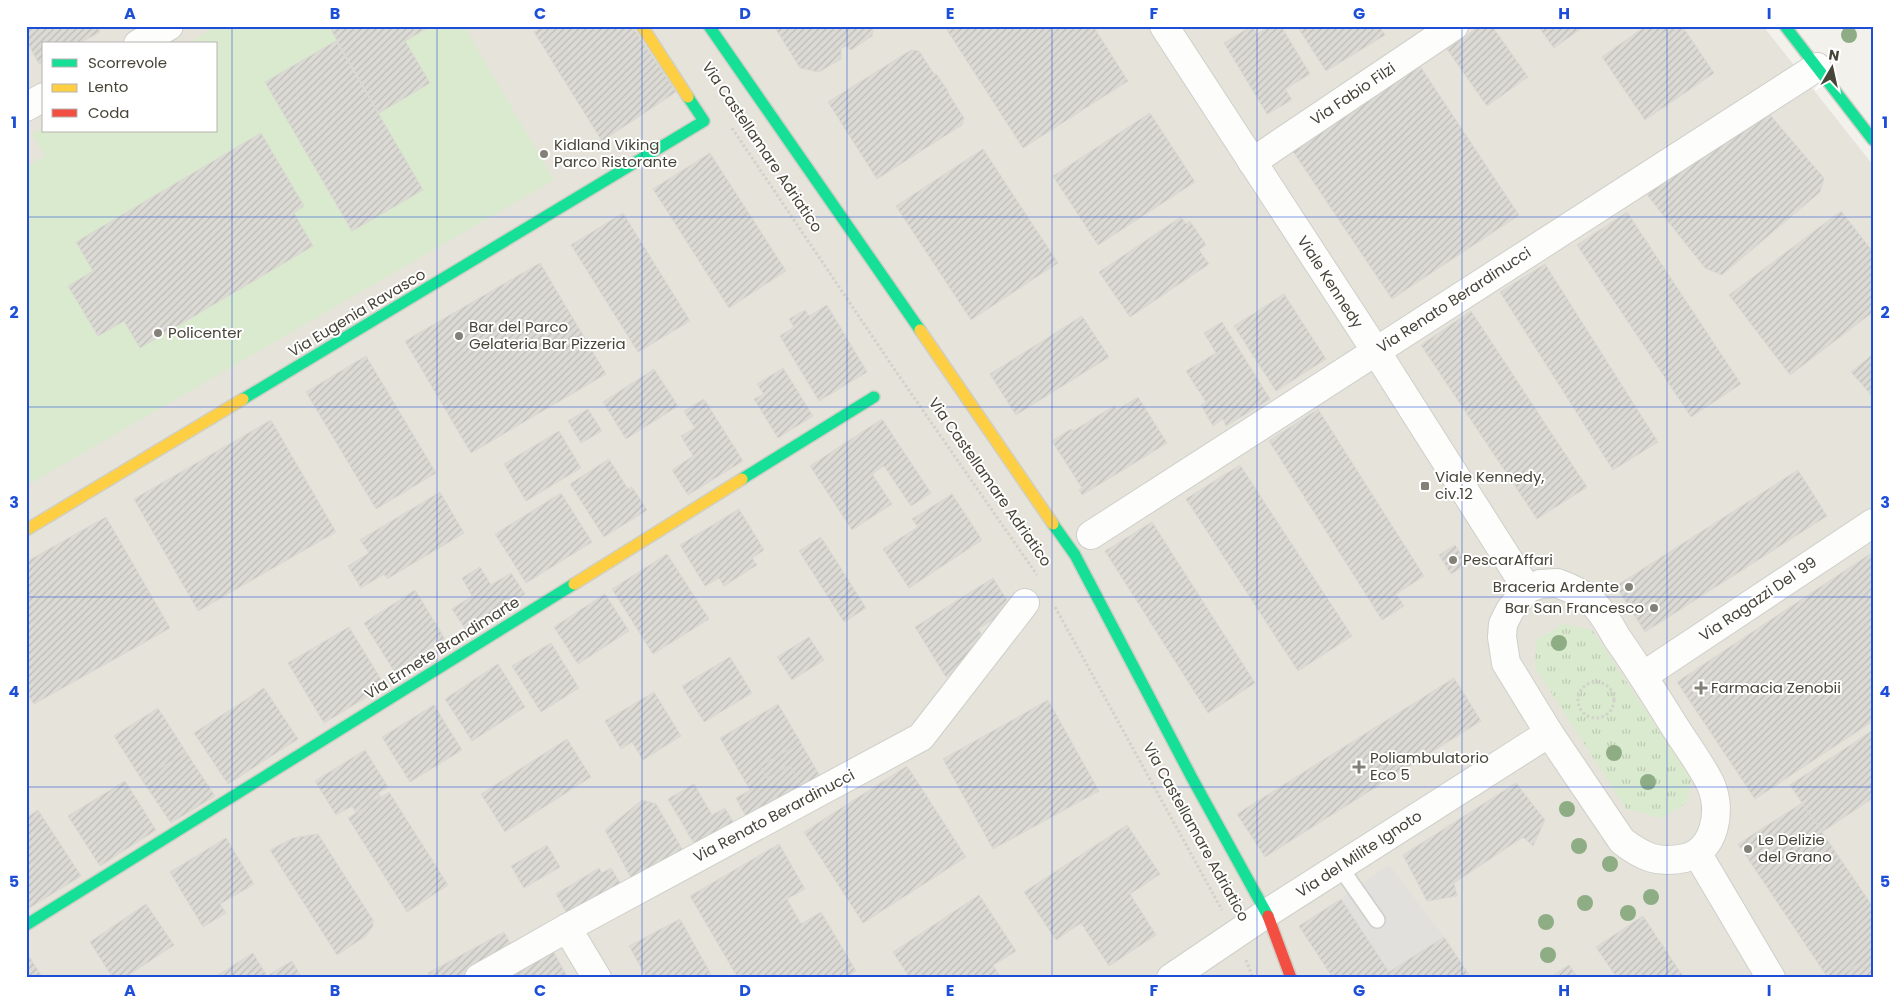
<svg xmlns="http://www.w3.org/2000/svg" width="1899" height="1004" viewBox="0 0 1899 1004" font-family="Poppins,sans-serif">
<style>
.residential{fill:#e5e3da;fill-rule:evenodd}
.park{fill:url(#park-tufts)}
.pitch{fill:#daeace}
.parking{fill:#e1e0dc}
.building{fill:url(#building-hatch);stroke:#dad8d2}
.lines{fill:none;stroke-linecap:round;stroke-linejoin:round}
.lane-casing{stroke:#cfcfca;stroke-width:18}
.street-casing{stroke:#cfcfca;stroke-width:30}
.fast-casing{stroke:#d0cfc4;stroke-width:14}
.slow-casing{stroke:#d0cfc4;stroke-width:14}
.jam-casing{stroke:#d0cfc4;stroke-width:14}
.path{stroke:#d2d1cb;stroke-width:3;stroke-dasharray:2.5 2.5;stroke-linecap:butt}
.lane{stroke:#fdfdfc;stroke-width:15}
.street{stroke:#fdfdfc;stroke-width:28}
.fast{stroke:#16e098;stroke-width:11}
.slow{stroke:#ffcf43;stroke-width:11}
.jam{stroke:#f24e42;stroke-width:11}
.tree{fill:#8ead85}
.grid{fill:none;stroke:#1d4ed8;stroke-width:1;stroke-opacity:0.55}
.poi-dot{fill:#838177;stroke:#fff;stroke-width:2}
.labels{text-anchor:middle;stroke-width:4;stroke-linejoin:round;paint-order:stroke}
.street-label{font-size:15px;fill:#474438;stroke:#fff}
.poi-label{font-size:15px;fill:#474438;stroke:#fff;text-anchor:start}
.neatline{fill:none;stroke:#1d4ed8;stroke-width:2}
.grid-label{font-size:16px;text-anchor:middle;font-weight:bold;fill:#1d4ed8}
</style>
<defs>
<pattern id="park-tufts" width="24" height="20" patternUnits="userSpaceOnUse" patternTransform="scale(1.25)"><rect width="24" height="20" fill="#daeace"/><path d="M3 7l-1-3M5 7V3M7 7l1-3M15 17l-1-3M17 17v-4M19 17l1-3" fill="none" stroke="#bccab2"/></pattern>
<pattern id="building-hatch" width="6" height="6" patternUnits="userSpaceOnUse" patternTransform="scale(1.25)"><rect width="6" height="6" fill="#dbdad4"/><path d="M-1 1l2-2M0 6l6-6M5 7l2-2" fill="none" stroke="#bdbcb7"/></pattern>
</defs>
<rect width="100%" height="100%" fill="#f2f1ec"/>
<path class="residential" d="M26,26H1763L1873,165V978H26ZM44,44H216V131H44Z"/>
<path class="park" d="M1563,624L1592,630L1692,781L1687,803L1661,818L1626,809L1535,667L1536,640Z"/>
<path class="pitch" d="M217,26H464L554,180L26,486V167L45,156L32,134L44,127V131H216V44H187Z"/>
<path class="parking" d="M1389,865L1444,937L1389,972L1341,899Z"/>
<g class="building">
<path d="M26,26H97L100,32L78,44H44V62L39,64L26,40Z"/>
<path d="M338,26H431L405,41L430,83L379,113L331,30Z"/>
<path d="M544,26H632L676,92L602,141L534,32Z"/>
<path d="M774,26H875L873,28L872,36L851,50L846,46L841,49V59L819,72L800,68Z"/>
<path d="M947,26H1093L1128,81L1023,148L947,30Z"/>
<path d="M1252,26L1257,34L1270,26H1281L1310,74L1285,89L1292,100L1267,114L1224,43Z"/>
<path d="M1297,26H1379L1385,35L1326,71Z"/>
<path d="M1480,26H1492L1528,77L1487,106L1447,49Z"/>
<path d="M1538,26H1585L1554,48Z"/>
<path d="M1646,26H1682L1714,73L1645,120L1602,57Z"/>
<path d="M336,41L423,190L352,231L265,82Z"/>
<path d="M911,50L919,51L934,74L937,75L948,91V93L964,118L962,125L877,179L828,102Z"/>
<path d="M1420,66L1519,215L1392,299L1292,150Z"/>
<path d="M1765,109L1824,178L1820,192L1722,275L1705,268L1648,196L1650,182Z"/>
<path d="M1150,113L1195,182L1098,245L1053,176Z"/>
<path d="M261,133L304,206L294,213L313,246L140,348L124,321L98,336L68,286L93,271L76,242Z"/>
<path d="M983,149L1058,263L971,320L896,206Z"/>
<path d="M710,153L786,271L729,308L653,189Z"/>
<path d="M1841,211L1873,252V312L1790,375L1729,295Z"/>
<path d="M1627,212L1741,384L1691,417L1577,245Z"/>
<path d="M623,213L690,321L638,352L571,245Z"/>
<path d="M1181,217L1186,224L1190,221L1206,245L1199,250L1209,264L1130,317L1099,272Z"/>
<path d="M540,263L606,374L471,453L405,341Z"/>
<path d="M1545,264L1658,442L1613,470L1500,292Z"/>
<path d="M1284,294L1326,359L1276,391L1234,326Z"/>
<path d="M827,305L867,372L819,401L780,336L794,327L789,319L805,310L809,316Z"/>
<path d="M1471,311L1587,487L1537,519L1421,345Z"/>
<path d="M1082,316L1109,357L1016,415L990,374Z"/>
<path d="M1222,322L1270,399L1226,426L1223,419L1213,426L1201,405L1206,402L1186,371L1216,353L1204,333Z"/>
<path d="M1873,354V397L1851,372Z"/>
<path d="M366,356L436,473L376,509L306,392Z"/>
<path d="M783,368L813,416L778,438L754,399L764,394L757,384Z"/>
<path d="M654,369L678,406L626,439L603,402Z"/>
<path d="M1138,397L1167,443L1082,495L1079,490L1082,488L1052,441L1071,429L1073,431L1114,406L1117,410Z"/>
<path d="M704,399L743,461L688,495L672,470L693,456L681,436L695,428L684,411Z"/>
<path d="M588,409L602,431L581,443L568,421Z"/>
<path d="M1318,409L1424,576L1396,594L1404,606L1382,620L1269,441Z"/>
<path d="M882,419L931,493L911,506L884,466L872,474L892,504L852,530L810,466Z"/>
<path d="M271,420L336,532L198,611L134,499Z"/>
<path d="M559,431L581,468L526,501L504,464Z"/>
<path d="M609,459L628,489L632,487L647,510L604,537L570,484Z"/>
<path d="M1240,465L1352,636L1298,671L1186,499Z"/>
<path d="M1798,470L1827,516L1645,632L1616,586Z"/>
<path d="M440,492L464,533L387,579L384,574L361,588L348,566L369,553L360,540Z"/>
<path d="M561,493L592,542L526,583L495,534Z"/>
<path d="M952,494L982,540L909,588L883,549L918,527L912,519Z"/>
<path d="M739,509L764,550L752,558L757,565L724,586L719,578L705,586L680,545Z"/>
<path d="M106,517L170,628L34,704L26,692V562Z"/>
<path d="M1152,522L1255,683L1208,713L1105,551Z"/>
<path d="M821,537L866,608L844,622L799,551Z"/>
<path d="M1455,545L1467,564L1451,574L1439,555Z"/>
<path d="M1873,552V721L1755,799L1677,682Z"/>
<path d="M667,554L709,619L653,654L612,589Z"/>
<path d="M480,567L491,585L511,573L525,594L507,606L509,610L487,623L484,619L466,630L452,609L472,596L462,578Z"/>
<path d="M993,578L1012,608L978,629L985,640L969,662L946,677L915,627Z"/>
<path d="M415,590L445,639L394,671L364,623Z"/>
<path d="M605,594L629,631L578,664L554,627Z"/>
<path d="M349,627L385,686L324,723L288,663Z"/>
<path d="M809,637L824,660L792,680L777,657Z"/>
<path d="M551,643L579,688L541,712L512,666Z"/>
<path d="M730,657L752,693L704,722L682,686Z"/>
<path d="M498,664L525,707L472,741L445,699Z"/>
<path d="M1454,678L1481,721L1265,857L1237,814Z"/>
<path d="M264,688L298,739L228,784L194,733Z"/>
<path d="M654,692L681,736L643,760L632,742L621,749L605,721Z"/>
<path d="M1048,700L1099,791L993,849L943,759Z"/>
<path d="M778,704L801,743L760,766L767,778L790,765L803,788L748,820L736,798L750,790L720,738Z"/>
<path d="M434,705L462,750L410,782L382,737Z"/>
<path d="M158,708L186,752L142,780L114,736Z"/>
<path d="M1873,730V798L1822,832L1790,785Z"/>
<path d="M567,739L591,777L505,832L481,794Z"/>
<path d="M801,743L821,778L803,788L790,765L767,778L760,766Z"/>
<path d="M365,750L388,787L378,793L381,797L356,813L352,806L336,815L315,781Z"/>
<path d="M186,752L215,796L171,823L142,780Z"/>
<path d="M907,766L966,857L863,923L804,832Z"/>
<path d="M125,781L156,830L100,866L68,816Z"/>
<path d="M1516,783L1545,820L1533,846L1523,837L1454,883L1457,896L1427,901L1403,855Z"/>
<path d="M694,784L712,815L725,808L735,825L696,847L668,799Z"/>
<path d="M389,792L448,885L407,912L348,818Z"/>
<path d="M642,800L656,804L685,854L634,883L605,830Z"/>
<path d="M1802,803L1873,907V954L1837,978H1828L1738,844Z"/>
<path d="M38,810L81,876L26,910V818Z"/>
<path d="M1127,825L1160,874L1130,894L1156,935L1109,966L1081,923L1056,940L1024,892Z"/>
<path d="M318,834L373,920V926L366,936L337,955L270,850L293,838Z"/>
<path d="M226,838L254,884L220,904L226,913L203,927L170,872Z"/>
<path d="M779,844L805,889L787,899L801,924L821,912L856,971L845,978H738L690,896Z"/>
<path d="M547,845L560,867L524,888L511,866Z"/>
<path d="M599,868L602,873L611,868L623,888L570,919L556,894Z"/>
<path d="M979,895L1016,951L993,965L1001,978H910L893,952Z"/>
<path d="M1341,899L1389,972L1444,937L1471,978H1333L1299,926Z"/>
<path d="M146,904L174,945L124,978H113L90,942Z"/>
<path d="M1643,916L1684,978H1617L1596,947Z"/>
<path d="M680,919L713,978H647L629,946Z"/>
<path d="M504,932L515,952L468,978H431L428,973Z"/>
<path d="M553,951L568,978H506Z"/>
<path d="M26,952L43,978H26Z"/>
<path d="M253,953L267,976L292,961L302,978H213Z"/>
<path d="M1873,954V978H1837Z"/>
<path d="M1569,965L1578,978H1549Z"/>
</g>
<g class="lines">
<defs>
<path id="lane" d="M1340,867L1377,920"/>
<g id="street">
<path d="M1164,26L1381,359L1527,589"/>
<path d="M138,44L169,26"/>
<path d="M26,107L44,97"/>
<path d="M1252,162L1454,26"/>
<path d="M1091,535L1817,67"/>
<path d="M1557,583C1571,588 1586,595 1596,606C1604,615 1611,627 1617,638C1637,666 1655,695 1673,724C1684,742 1703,767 1711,785C1722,811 1715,851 1685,858C1658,864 1643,857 1622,841L1549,733L1506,663L1502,637L1503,624L1510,610L1527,589L1540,584Z"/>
<path d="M1643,676L1873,523"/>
<path d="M1697,853L1771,978"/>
<path d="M567,928L597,978"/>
<path d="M479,978L567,928L921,737L1025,603"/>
<path d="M1171,978L1267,913L1549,733"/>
</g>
<g id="fast">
<path d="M709,26L920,330"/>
<path d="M1785,26L1873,140"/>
<path d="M243,399L704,121L688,97"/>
<path d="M742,479L874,397"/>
<path d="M1053,524L1075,555L1192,778L1268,916"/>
<path d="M26,925L574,584"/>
</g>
<g id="slow">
<path d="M642,26L688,97"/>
<path d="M920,330L1053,524"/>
<path d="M26,530L243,399"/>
<path d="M574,584L742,479"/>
</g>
<path id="jam" d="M1268,916L1291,978"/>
</defs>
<use href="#lane" class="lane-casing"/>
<use href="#street" class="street-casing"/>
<use href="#fast" class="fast-casing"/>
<use href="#slow" class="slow-casing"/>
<use href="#jam" class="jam-casing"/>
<g class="path">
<path d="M732,128L897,373L1037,575"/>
<path d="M1055,607L1222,910"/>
<circle cx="1596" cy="700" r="18"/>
<path d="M1246,960L1253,978"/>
</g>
<use href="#lane" class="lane"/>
<use href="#street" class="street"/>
<use href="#fast" class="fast"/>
<use href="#slow" class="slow"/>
<use href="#jam" class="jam"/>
</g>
<g class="tree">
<circle cx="1849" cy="35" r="8"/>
<circle cx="1559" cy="643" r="8"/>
<circle cx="1614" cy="753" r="8"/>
<circle cx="1648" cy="782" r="8"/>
<circle cx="1567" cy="809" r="8"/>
<circle cx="1579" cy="846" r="8"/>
<circle cx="1610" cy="864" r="8"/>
<circle cx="1651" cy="897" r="8"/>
<circle cx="1585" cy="903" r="8"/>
<circle cx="1628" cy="913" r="8"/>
<circle cx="1546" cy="922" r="8"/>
<circle cx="1548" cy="955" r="8"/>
</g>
<path class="grid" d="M232,26V978M437,26V978M642,26V978M847,26V978M1052,26V978M1257,26V978M1462,26V978M1667,26V978M26,217H1873M26,407H1873M26,597H1873M26,787H1873"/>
<g class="poi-dot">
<circle cx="544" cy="154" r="5"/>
<circle cx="158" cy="333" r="5"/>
<circle cx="459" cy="336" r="5"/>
<rect x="1420" y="481" width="10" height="10" rx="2.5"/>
<circle cx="1453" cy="560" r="5"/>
<circle cx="1629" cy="587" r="5"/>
<circle cx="1654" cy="608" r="5"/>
<path d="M1698.5 680.5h5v5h5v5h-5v5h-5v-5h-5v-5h5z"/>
<path d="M1356.5 759.5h5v5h5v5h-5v5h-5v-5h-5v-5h5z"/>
<circle cx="1748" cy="849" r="5"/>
</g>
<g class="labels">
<g class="street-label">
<text transform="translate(1353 94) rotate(-34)" y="5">Via Fabio Filzi</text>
<text transform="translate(762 147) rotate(56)" y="5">Via Castellamare Adriatico</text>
<text transform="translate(1330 282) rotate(57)" y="5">Viale Kennedy</text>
<text transform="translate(1454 300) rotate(-33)" y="5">Via Renato Berardinucci</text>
<text transform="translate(357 313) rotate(-31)" y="5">Via Eugenia Ravasco</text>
<text transform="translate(990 482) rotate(55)" y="5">Via Castellamare Adriatico</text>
<text transform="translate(1758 599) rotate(-34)" y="5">Via Ragazzi Del '99</text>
<text transform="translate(442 648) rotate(-32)" y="5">Via Ermete Brandimarte</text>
<text transform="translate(774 816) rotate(-28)" y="5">Via Renato Berardinucci</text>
<text transform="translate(1196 832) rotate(61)" y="5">Via Castellamare Adriatico</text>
<text transform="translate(1359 854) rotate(-33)" y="5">Via del Milite Ignoto</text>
</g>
<g class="poi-label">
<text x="554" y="150">Kidland Viking<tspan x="554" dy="17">Parco Ristorante</tspan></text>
<text x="469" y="332">Bar del Parco<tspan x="469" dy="17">Gelateria Bar Pizzeria</tspan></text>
<text x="168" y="338">Policenter</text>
<text x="1435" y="482">Viale Kennedy,<tspan x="1435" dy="17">civ.12</tspan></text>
<text x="1463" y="565">PescarAffari</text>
<text x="1619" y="592" text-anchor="end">Braceria Ardente</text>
<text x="1644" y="613" text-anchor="end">Bar San Francesco</text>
<text x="1711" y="693">Farmacia Zenobii</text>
<text x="1370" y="763">Poliambulatorio<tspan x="1370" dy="17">Eco 5</tspan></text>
<text x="1758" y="845">Le Delizie<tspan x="1758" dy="17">del Grano</tspan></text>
</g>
</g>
<rect width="1899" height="1004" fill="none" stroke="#ffffff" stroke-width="55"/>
<rect x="42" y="42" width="175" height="90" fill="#ffffff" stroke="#b5b4af"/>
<rect x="52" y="59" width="25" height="8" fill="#16e098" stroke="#b5b4af"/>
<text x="88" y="68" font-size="15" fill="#474438">Scorrevole</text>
<rect x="52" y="84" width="25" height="8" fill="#ffcf43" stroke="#b5b4af"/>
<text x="88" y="92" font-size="15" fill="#474438">Lento</text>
<rect x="52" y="109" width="25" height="8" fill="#f24e42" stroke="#b5b4af"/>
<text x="88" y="118" font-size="15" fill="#474438">Coda</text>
<g transform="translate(1832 68) rotate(9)" stroke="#ffffff" stroke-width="4" paint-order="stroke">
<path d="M0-4L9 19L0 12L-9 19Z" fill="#474438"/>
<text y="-8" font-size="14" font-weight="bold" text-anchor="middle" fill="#474438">N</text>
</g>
<rect x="28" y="28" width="1844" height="948" class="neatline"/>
<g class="grid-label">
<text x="130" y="19">A</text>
<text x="335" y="19">B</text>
<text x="540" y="19">C</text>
<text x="745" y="19">D</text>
<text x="950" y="19">E</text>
<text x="1154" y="19">F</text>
<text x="1359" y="19">G</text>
<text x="1564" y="19">H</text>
<text x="1769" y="19">I</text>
<text x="14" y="128">1</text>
<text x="1885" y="128">1</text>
<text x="14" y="318">2</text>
<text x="1885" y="318">2</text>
<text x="14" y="508">3</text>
<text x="1885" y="508">3</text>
<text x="14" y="697">4</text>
<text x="1885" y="697">4</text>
<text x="14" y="887">5</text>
<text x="1885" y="887">5</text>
<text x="130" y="996">A</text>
<text x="335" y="996">B</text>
<text x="540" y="996">C</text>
<text x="745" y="996">D</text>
<text x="950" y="996">E</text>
<text x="1154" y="996">F</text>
<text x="1359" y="996">G</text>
<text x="1564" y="996">H</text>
<text x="1769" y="996">I</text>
</g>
</svg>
